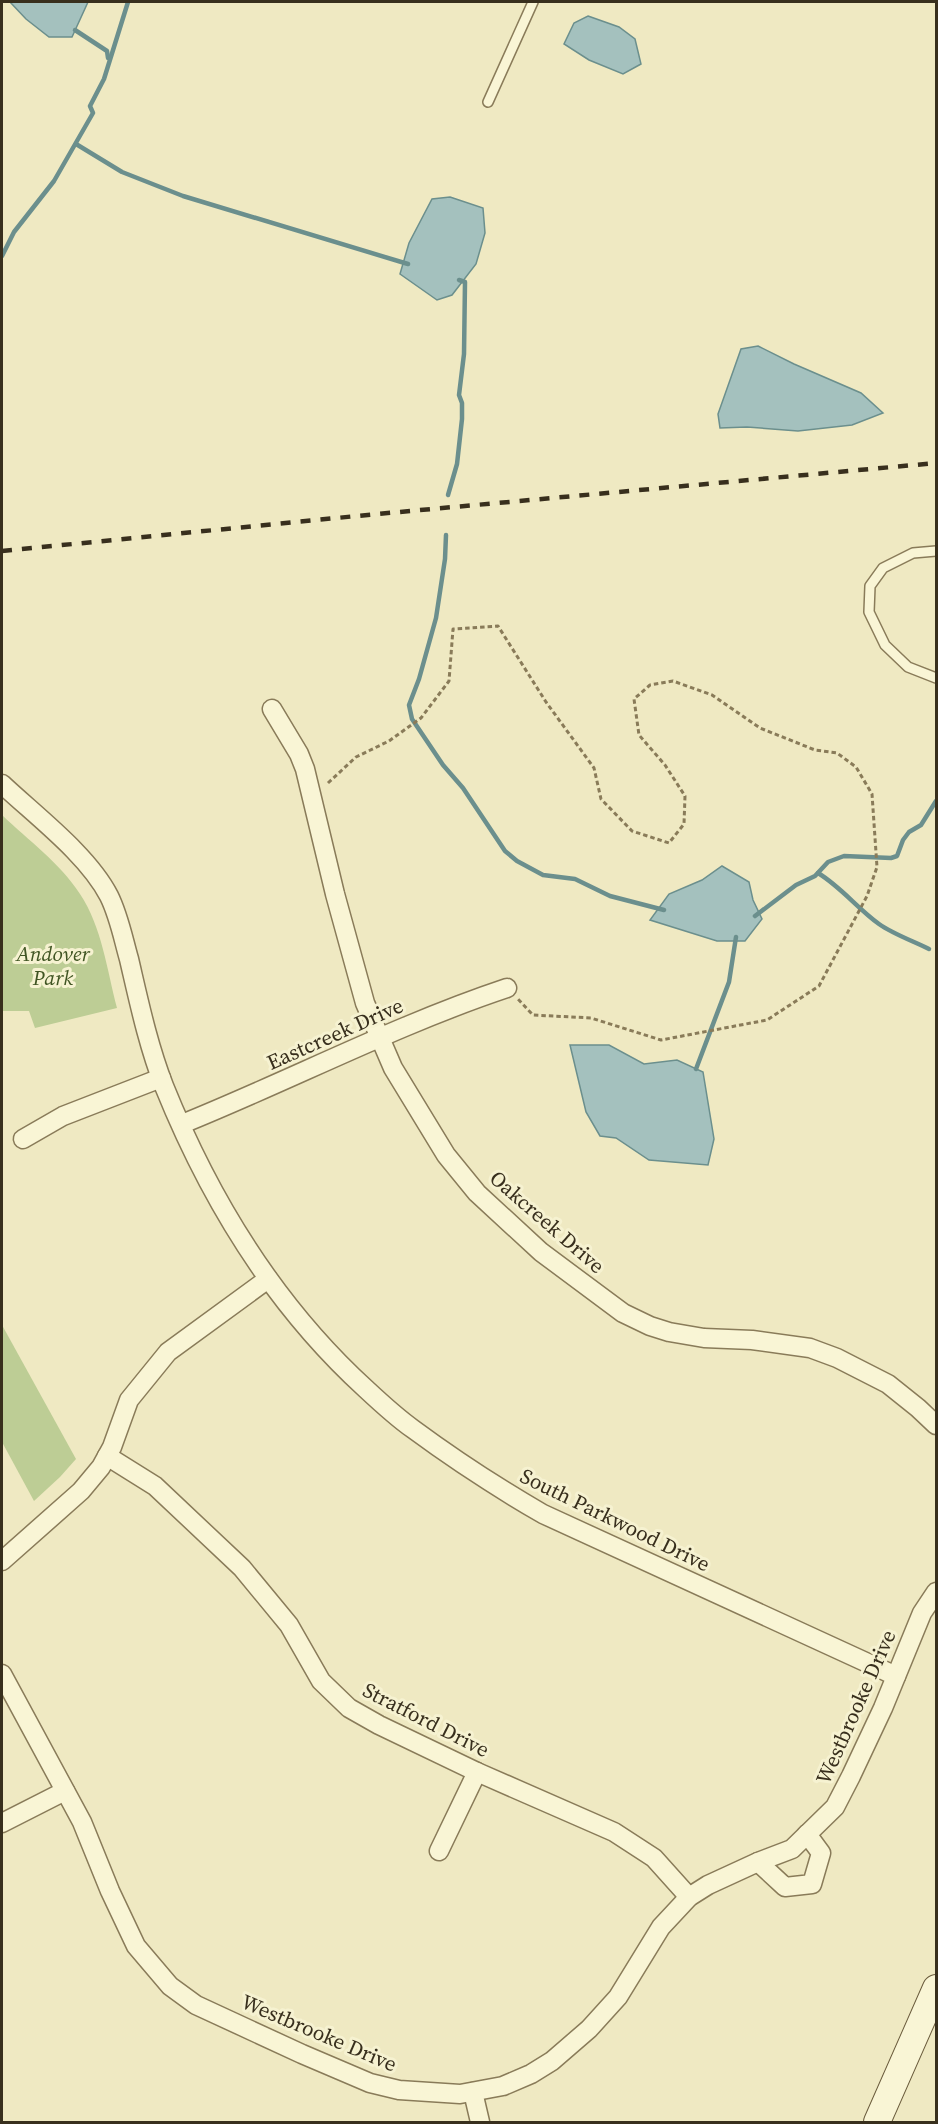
<svg xmlns="http://www.w3.org/2000/svg" width="938" height="2124" viewBox="0 0 938 2124" font-family="'Source Serif 4',serif">
<style>
.green{fill:#bdcd95}
.water{fill:#a4c1be;stroke:#6b8f8d;stroke-width:1.5}
.lines{fill:none;stroke-linecap:round;stroke-linejoin:round}
.stream{stroke:#6b8f8d;stroke-width:4.5}
.lane-casing{stroke:#897b59;stroke-width:12}
.street-casing{stroke:#897b59;stroke-width:21}
.secondary-casing{stroke:#6a5b3c;stroke-width:28}
.path{stroke:#897b59;stroke-width:3;stroke-dasharray:4.5 3;stroke-linecap:butt}
.lane{stroke:#f9f5d5;stroke-width:9}
.street{stroke:#f9f5d5;stroke-width:18}
.secondary{stroke:#f9f5d5;stroke-width:26}
.rail{stroke:#382f1d;stroke-width:4.5;stroke-dasharray:10 10;stroke-linecap:butt}
.labels{text-anchor:middle;stroke-width:6;stroke-linejoin:round;paint-order:stroke}
.park-label{font-size:21px;font-style:italic;fill:#405523;stroke:#f6f2d1}
.street-label{font-size:21px;fill:#382f1d;stroke:#f6f2d1}
</style>
<rect width="100%" height="100%" fill="#efe9c2"/>
<g class="green">
<path d="M2,815C28,840 60,863 80,894C102,927 107,970 117,1008L35,1028L29,1011H2Z"/>
<path d="M2,1325L76,1459L60,1477L34,1501L2,1442Z"/>
</g>
<g class="water">
<path d="M10,2H88L72,37H49L26,19Z"/>
<path d="M588,16L619,27L635,39L641,64L623,74L589,60L564,44L574,23Z"/>
<path d="M450,197L483,208L485,233L476,264L452,295L437,300L400,274L409,243L432,199Z"/>
<path d="M758,346L794,364L861,393L883,413L852,425L798,431L747,427L720,428L718,414L741,349Z"/>
<path d="M722,866L749,882L753,900L762,919L745,941H717L650,920L669,894L702,880Z"/>
<path d="M570,1045H609L644,1064L677,1060L703,1072L714,1139L708,1165L649,1160L616,1138L600,1136L586,1112Z"/>
</g>
<g class="lines">
<g class="stream">
<path d="M75,30L107,51L108,58"/>
<path d="M76,144L122,172L183,196L408,264"/>
<path d="M2,256L14,232L54,181L93,113L90,106L104,79L128,2"/>
<path d="M448,495L457,464L462,419V403L459,395L464,354L465,282L459,280"/>
<path d="M446,535L445,559L436,618L419,679L409,705L412,719L443,765L463,788L505,851L517,861L543,875L575,879L610,896L664,910"/>
<path d="M818,873C841,887 857,908 879,924C893,934 913,941 929,949"/>
<path d="M755,916L796,885L815,876L828,862L844,856L891,858L897,856L903,840L909,832L921,825L936,801"/>
<path d="M696,1069L729,982L736,937"/>
</g>
<defs>
<g id="lane">
<path d="M488,102L533,2"/>
<path d="M936,551L913,553L883,568L870,586L869,612L885,645L908,667L936,678"/>
</g>
<g id="street">
<path d="M272,709L299,754L305,769L335,894L365,1003L393,1068L446,1155L477,1193L541,1252L623,1313L650,1326L669,1332L704,1338L752,1340L810,1348L837,1358L888,1384L918,1408L936,1425"/>
<path d="M2,784C36,816 88,855 109,896C119,916 123,938 129,959C139,1002 148,1045 164,1086C210,1200 275,1306 366,1389C381,1403 396,1417 413,1429C455,1460 498,1488 543,1514L896,1676"/>
<path d="M182,1124C291,1080 396,1025 507,988"/>
<path d="M23,1139L63,1116L161,1078"/>
<path d="M107,1456L155,1486L242,1568L289,1625L321,1681L349,1708L379,1725L477,1772L614,1832L654,1858L689,1897"/>
<path d="M2,1561L81,1491L101,1467L112,1447L129,1400L168,1352L268,1279"/>
<path d="M2,1674L82,1822L110,1891L136,1946L170,1986L196,2005L302,2054L370,2083L399,2090L460,2094L503,2086L531,2074L552,2061L589,2029L618,1997L661,1927L689,1897L708,1885L758,1862L792,1849L835,1807L851,1776L883,1708L922,1613L936,1592"/>
<path d="M2,1823L65,1791"/>
<path d="M439,1851L477,1772"/>
<path d="M758,1862L785,1887L812,1884L821,1853L807,1834"/>
<path d="M473,2092L480,2122"/>
</g>
<path id="secondary" d="M877,2122L936,1988"/>
</defs>
<use href="#lane" class="lane-casing"/>
<use href="#street" class="street-casing"/>
<use href="#secondary" class="secondary-casing"/>
<path class="path" d="M328,783L356,757L389,741L421,718L449,681L453,629L498,626L546,702L594,768L601,799L632,831L669,843L684,824L685,796L665,765L639,735L634,699L650,685L673,681L712,695L760,728L815,750L837,753L856,767L872,794L877,867L867,896L819,986L767,1020L661,1040L591,1018L533,1015L517,998"/>
<use href="#lane" class="lane"/>
<use href="#street" class="street"/>
<use href="#secondary" class="secondary"/>
<path class="rail" d="M2,551L377,514L936,463"/>
</g>
<g class="labels">
<g class="park-label">
<text x="53" y="961">Andover<tspan x="53" dy="24">Park</tspan></text>
</g>
<g class="street-label">
<text transform="translate(335 1034) rotate(-24)" y="7">Eastcreek Drive</text>
<text transform="translate(547 1222) rotate(41)" y="7">Oakcreek Drive</text>
<text transform="translate(615 1520) rotate(26)" y="7">South Parkwood Drive</text>
<text transform="translate(856 1707) rotate(-66)" y="7">Westbrooke Drive</text>
<text transform="translate(426 1720) rotate(27)" y="7">Stratford Drive</text>
<text transform="translate(319 2033) rotate(23)" y="7">Westbrooke Drive</text>
</g>
</g>
<rect width="938" height="2124" fill="none" stroke="#382f1d" stroke-width="6"/>
</svg>
